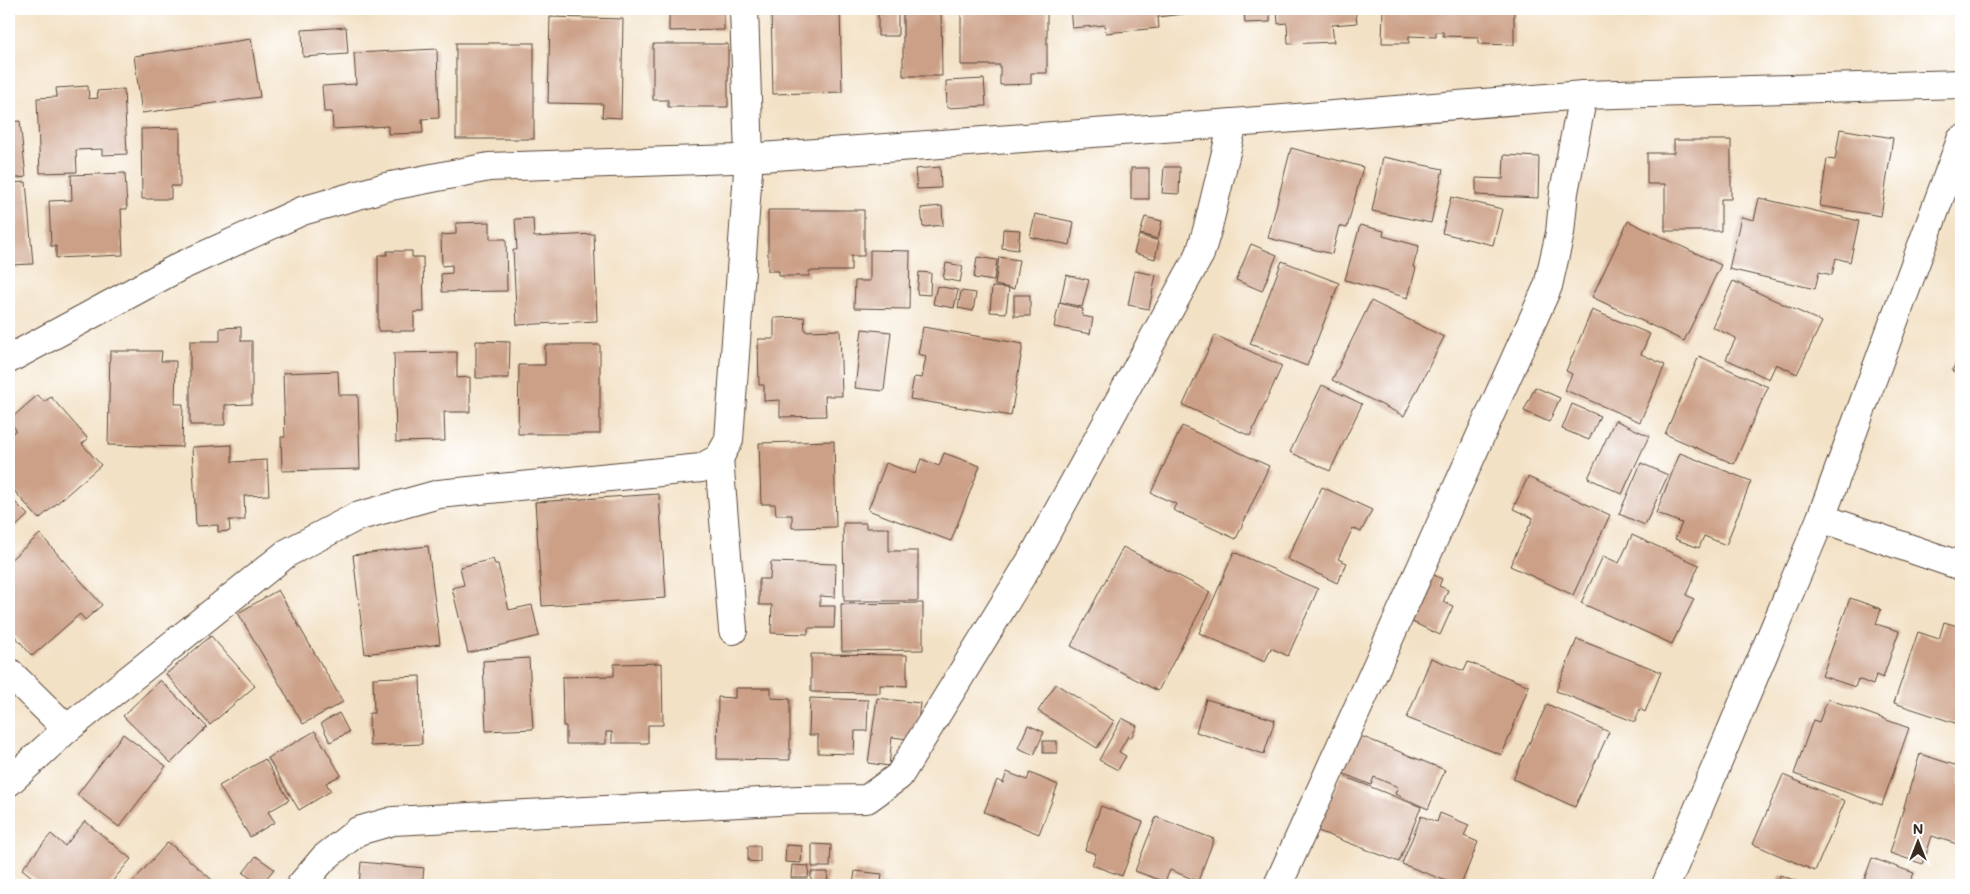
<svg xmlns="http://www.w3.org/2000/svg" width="1970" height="894" viewBox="0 0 1970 894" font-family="Mali,sans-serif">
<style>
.building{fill:#cca087}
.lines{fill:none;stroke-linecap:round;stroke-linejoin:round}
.minor-casing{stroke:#574537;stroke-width:30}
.minor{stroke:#fff;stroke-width:28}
</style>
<rect width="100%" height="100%" fill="#fff"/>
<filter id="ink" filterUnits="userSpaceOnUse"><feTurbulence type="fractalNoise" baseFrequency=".02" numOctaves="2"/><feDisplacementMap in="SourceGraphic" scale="10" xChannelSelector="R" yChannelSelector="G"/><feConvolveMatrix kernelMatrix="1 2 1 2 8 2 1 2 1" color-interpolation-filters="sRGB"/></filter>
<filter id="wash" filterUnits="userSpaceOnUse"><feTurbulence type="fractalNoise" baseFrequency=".0096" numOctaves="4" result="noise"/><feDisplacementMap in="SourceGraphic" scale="20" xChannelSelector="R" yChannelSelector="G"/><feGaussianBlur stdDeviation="1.12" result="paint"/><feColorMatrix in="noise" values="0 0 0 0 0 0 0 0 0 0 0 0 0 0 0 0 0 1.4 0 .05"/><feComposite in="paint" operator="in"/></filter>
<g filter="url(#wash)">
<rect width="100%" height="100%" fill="#f3e1c5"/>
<g id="blocks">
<g class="building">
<path d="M771,9H840L842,92L773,94Z"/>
<rect x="878" y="9" width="20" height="27"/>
<path d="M903,9H941L942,76H903Z"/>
<path d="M961,9H1047V73H1031V84L1000,85V65H961Z"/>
<path d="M1070,9H1191V13L1158,17L1159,28L1106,33L1105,25L1072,28Z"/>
<path d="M1244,9H1270V22L1245,23Z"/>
<path d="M1277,9H1355L1357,23L1332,25L1334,42L1288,44L1287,23L1278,24Z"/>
<path d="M1383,9H1514V45L1478,44V37L1443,36V32H1436V37L1409,36V43H1382Z"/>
<path d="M724,10V30L669,31V12Z"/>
<path d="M550,17L623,19L621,118L602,117L603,104L548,103Z"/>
<path d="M346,27L348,54L303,57L302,30Z"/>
<path d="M251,39L260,97L142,113L134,56Z"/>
<rect x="456" y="43" width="78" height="96"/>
<path d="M653,44H728V107H668V100H653Z"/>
<path d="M437,49L439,118L422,119L423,133L388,134V126L333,129L332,112H324L322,86L356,84L354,53Z"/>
<path d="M984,79L986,106L947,108L946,81Z"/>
<path d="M88,86L89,99L98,98L97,91L124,89L127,154L102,155V149L76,150L77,172L40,173L37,98L57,97L56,88Z"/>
<path d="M20,121L26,177L9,179V122Z"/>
<path d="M180,128V186H171V199H142L141,129Z"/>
<path d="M1840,129L1893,138L1881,216L1820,206L1827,159L1835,160Z"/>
<path d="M1674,140H1731V199H1721V231H1665V184H1647V153H1674Z"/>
<path d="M1291,148L1363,167L1347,228L1339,226L1332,254L1268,238Z"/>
<path d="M1504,155L1539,157L1538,198L1476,195V178L1503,179Z"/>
<path d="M1383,157L1443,169L1431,223L1372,211Z"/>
<path d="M940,167L941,188L917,189L915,169Z"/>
<path d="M1164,167H1180L1179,194L1162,193Z"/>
<rect x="1131" y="168" width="18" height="31"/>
<path d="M125,173L127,209H121L123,255L56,258V246H51L49,201L72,200L71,175Z"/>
<path d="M26,182L33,264L9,265V183Z"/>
<path d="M1451,197L1502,209L1493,245L1442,233Z"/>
<path d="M1759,198L1859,221L1850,262L1836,258L1832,275L1819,272L1815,289L1729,269L1741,217L1754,220Z"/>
<path d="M942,206L943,225L923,227L921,208Z"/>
<path d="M768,210H864V256H851V271H809V276H779V271H768Z"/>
<path d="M1035,214L1074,222L1070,245L1030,237Z"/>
<path d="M1145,217L1162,221L1158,239L1140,234Z"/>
<path d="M533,218L534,237L594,234L597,321L517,325L513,250H517L515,219Z"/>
<path d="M1628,221L1721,265L1684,341L1592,297Z"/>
<path d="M490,222V239H506L507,291L442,292L441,274L452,273V265L442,266L441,235L456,234V223Z"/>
<path d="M1360,225L1384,231L1383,236L1419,246L1413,267L1416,268L1408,298L1345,280Z"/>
<path d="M1003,229L1020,230L1018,250L1002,248Z"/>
<path d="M1139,235L1159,241L1155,259L1134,253Z"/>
<path d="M1251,244L1277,255L1262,291L1236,280Z"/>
<path d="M870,250L910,251L909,309L854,308L855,281H870Z"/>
<path d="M387,251H412V257H423L424,312H414V331H378V255H387Z"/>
<path d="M977,257L997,260L994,281L974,278Z"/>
<path d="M999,257L1019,260L1014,289L995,285Z"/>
<path d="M1282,261L1339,283L1307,366L1250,344Z"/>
<path d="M946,263L963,266L960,282L943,279Z"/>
<path d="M1135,271L1156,275L1149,309L1128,305Z"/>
<path d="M919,272L931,273L930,295L917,294Z"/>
<path d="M1066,275L1089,280L1082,307L1060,302Z"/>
<path d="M1733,281L1822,322L1797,374L1776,364L1769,379L1726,359L1736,338L1712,327Z"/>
<path d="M937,286L958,290L954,308L933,304Z"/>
<path d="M992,287L1009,288L1006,313L990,312Z"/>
<path d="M961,291L976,293L973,311L958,308Z"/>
<rect x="1014" y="295" width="16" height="21"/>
<path d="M1371,301L1444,337L1404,416L1332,380Z"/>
<path d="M1059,303L1083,309L1082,316L1093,318L1090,334L1054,327Z"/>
<path d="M1592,310L1650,334L1641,354L1665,365L1640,422L1565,390L1572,374L1566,371Z"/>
<path d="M804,317L805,331L840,330L842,396H825L826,416L780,417V400L764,401V385H759L758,339H774V318Z"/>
<path d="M241,327V341H252V404L225,405V425H190V341H220V328Z"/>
<path d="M923,327L1023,344L1011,416L910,399L914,377L922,378L926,356L918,354Z"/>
<path d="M862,329L891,332L884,391L855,388Z"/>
<path d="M1215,335L1282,366L1250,436L1183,405Z"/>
<path d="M476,341L510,342L509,378H476Z"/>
<path d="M545,345H600V434H518L519,365H545Z"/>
<path d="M110,351H162L161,361H176L175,404H183L182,447L108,445Z"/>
<path d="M1961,351V375L1952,371Z"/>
<path d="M457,352V378L470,377V412H444L445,441L396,442L394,353Z"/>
<path d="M1699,356L1768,387L1734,464L1665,434Z"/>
<path d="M338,371L339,395H358L360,469L282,471L281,437H285L283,373Z"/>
<path d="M1322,385L1362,404L1330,471L1290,452Z"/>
<path d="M1535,387L1560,398L1549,422L1524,411Z"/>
<path d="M38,395L44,402L51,397L88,439L82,444L101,465L39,519L9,485V436L16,430L9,420Z"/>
<path d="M1572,404L1600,416L1589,440L1562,429Z"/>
<path d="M1615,420L1649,436L1622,494L1588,478Z"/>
<path d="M1182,426L1269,466L1236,539L1173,510L1176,504L1151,493Z"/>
<path d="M834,441L836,527L792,528V515H776L775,504H761L759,443Z"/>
<path d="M232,445V462L267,460L269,495L244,496L245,520H229L230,531L218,532V525L196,526L192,447Z"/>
<path d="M944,453L980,466L951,541L868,510L886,463L915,474L921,459L939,466Z"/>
<path d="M1680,453L1751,481L1726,545L1704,536L1699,548L1675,539L1682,523L1656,513Z"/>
<path d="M1641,463L1668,475L1645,525L1619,514Z"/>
<path d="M1528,477L1610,515L1573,595L1510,566L1533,518L1513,509Z"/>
<path d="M1322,487L1372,510L1361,532L1353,528L1338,559L1347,563L1337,583L1287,559Z"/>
<path d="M659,494L666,598L542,606L535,502Z"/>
<path d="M9,496L28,515L9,533Z"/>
<path d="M843,523H866V528H889V551H918V601H844Z"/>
<path d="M40,534L102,605L85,620L80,614L32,656L9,629V561Z"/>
<path d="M1632,535L1699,565L1686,595L1694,599L1672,644L1581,603L1603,556L1619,563Z"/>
<path d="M428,546L440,644L365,654L353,555Z"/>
<path d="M1123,547L1210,592L1158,691L1071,646Z"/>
<path d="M1234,552L1318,589L1288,656L1271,648L1265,662L1199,633Z"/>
<path d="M493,559L495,564H498L509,610L532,605L539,636L468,653L452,588L464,585L460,567Z"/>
<path d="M771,562L836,564L835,597L820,596V606H835L834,628H808V634L771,633L772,605H759V579H770Z"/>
<path d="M1430,573L1442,579L1439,586L1448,590L1443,602L1453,606L1440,635L1408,620Z"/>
<path d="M278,590L343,702L303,724L238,613Z"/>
<path d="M1850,598L1881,609L1876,624L1899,631L1883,678L1876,675L1873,685L1858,679L1855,687L1822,676Z"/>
<path d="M923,603V650L842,651L841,604Z"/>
<path d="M1944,622L1961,627V725L1894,703L1918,632L1939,639Z"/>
<path d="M211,636L255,686L210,725L166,674Z"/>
<path d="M1577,639L1661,672L1645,712L1640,709L1635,722L1556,691Z"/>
<path d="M811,654L907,655V686L880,685V693L811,692Z"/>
<path d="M529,658L533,729L486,731L483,661Z"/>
<path d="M1431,658L1464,671L1468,662L1529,686L1502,755L1407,718Z"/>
<path d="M662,663L663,725H648V743H612V732H606V744H566V726H563L562,677L614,676V664Z"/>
<path d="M420,676L422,744L370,746L369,713H374L373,678Z"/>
<path d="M160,680L207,727L171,763L123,716Z"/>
<path d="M1056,684L1114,721L1097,748L1038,711Z"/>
<path d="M735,688H771V698L790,699V760L717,759L718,697L735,698Z"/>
<path d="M810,698L868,700L867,731H855L854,754L818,753V735H809Z"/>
<path d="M877,698L920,703L916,740L892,737L889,766L868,763Z"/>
<path d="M1206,699L1275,720L1264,754L1196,732Z"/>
<path d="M1828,699L1909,728L1882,805L1794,774L1813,720L1819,722Z"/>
<path d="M1547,704L1609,732L1575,807L1513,779Z"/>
<path d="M339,713L349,732L330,742L321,723Z"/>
<path d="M1122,718L1137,726L1131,738L1128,736L1119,752L1126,756L1118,770L1099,760Z"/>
<path d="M1028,725L1044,732L1034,755L1018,748Z"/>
<path d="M315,731L341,775L326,783L331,791L299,810L268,758Z"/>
<path d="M123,734L166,766L119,827L77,795Z"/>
<path d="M1358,735L1445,770L1428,809L1395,794L1398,787L1374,777L1371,785L1342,773Z"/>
<rect x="1043" y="741" width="14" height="12"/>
<path d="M1920,754L1961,767L1959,784H1961L1960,845L1932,836L1923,864L1890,853Z"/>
<path d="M265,759L289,800L268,812L275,822L250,837L219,786Z"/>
<path d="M1007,772L1027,780L1030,773L1058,785L1039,834L984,812L997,780L1003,783Z"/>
<path d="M1341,775L1421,807L1399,862L1318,831Z"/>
<path d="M1783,775L1845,801L1815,871L1753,844Z"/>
<path d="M1101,806L1143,822L1122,876L1092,865L1096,854L1085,850Z"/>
<path d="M1440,813L1469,825L1464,836L1478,842L1461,885H1457L1402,864L1421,816L1437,822Z"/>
<path d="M1156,817L1214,839L1198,881L1170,870L1165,882L1135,871Z"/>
<path d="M85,821L131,859L109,885H42L22,869L51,834L65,846Z"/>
<path d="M168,842L218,885H130Z"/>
<path d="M812,844L831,845L830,867H812Z"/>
<path d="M786,845L802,846L801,863L785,862Z"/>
<path d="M748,846H760V862L748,861Z"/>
<path d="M256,856L274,869L261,885L243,873Z"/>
<path d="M1872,858L1914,873L1909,885H1862Z"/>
<path d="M361,862L424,868L422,885H359Z"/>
<path d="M792,865L809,866L808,878H791Z"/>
<path d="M855,871L882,874L881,883L891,885H853Z"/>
<path d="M811,872H828L827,885H811Z"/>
<path d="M1780,875L1807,885H1776Z"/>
</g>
</g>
</g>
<g filter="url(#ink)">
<use href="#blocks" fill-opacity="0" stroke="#574537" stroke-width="1"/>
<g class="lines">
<defs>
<g id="minor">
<path d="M9,359L181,266L302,211L386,187L489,167L733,159L1233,123L1583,95L1961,84"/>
<path d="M719,458L733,630"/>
<path d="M1821,518L1961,566"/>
<path d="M9,672L67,729"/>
<path d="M9,782L67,729L287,553L356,517L439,494L701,468L719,458L729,440L749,157L744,9"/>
<path d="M301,885L324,858L358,831L393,821L798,800L867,799L899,776L1033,557L1200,254L1208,227L1233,123"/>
<path d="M1278,885L1548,286L1560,233L1564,192L1583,95"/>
<path d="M1666,885L1821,518L1961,140"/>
</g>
</defs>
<use href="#minor" class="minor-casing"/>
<use href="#minor" class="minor"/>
</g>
</g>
<rect width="1970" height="894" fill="none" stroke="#fff" stroke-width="30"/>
<g transform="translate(1918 842)" stroke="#ffffff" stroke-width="4" paint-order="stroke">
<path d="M0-4L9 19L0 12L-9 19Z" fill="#3b2a1e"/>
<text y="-8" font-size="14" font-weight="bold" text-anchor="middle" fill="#3b2a1e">N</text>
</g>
</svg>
